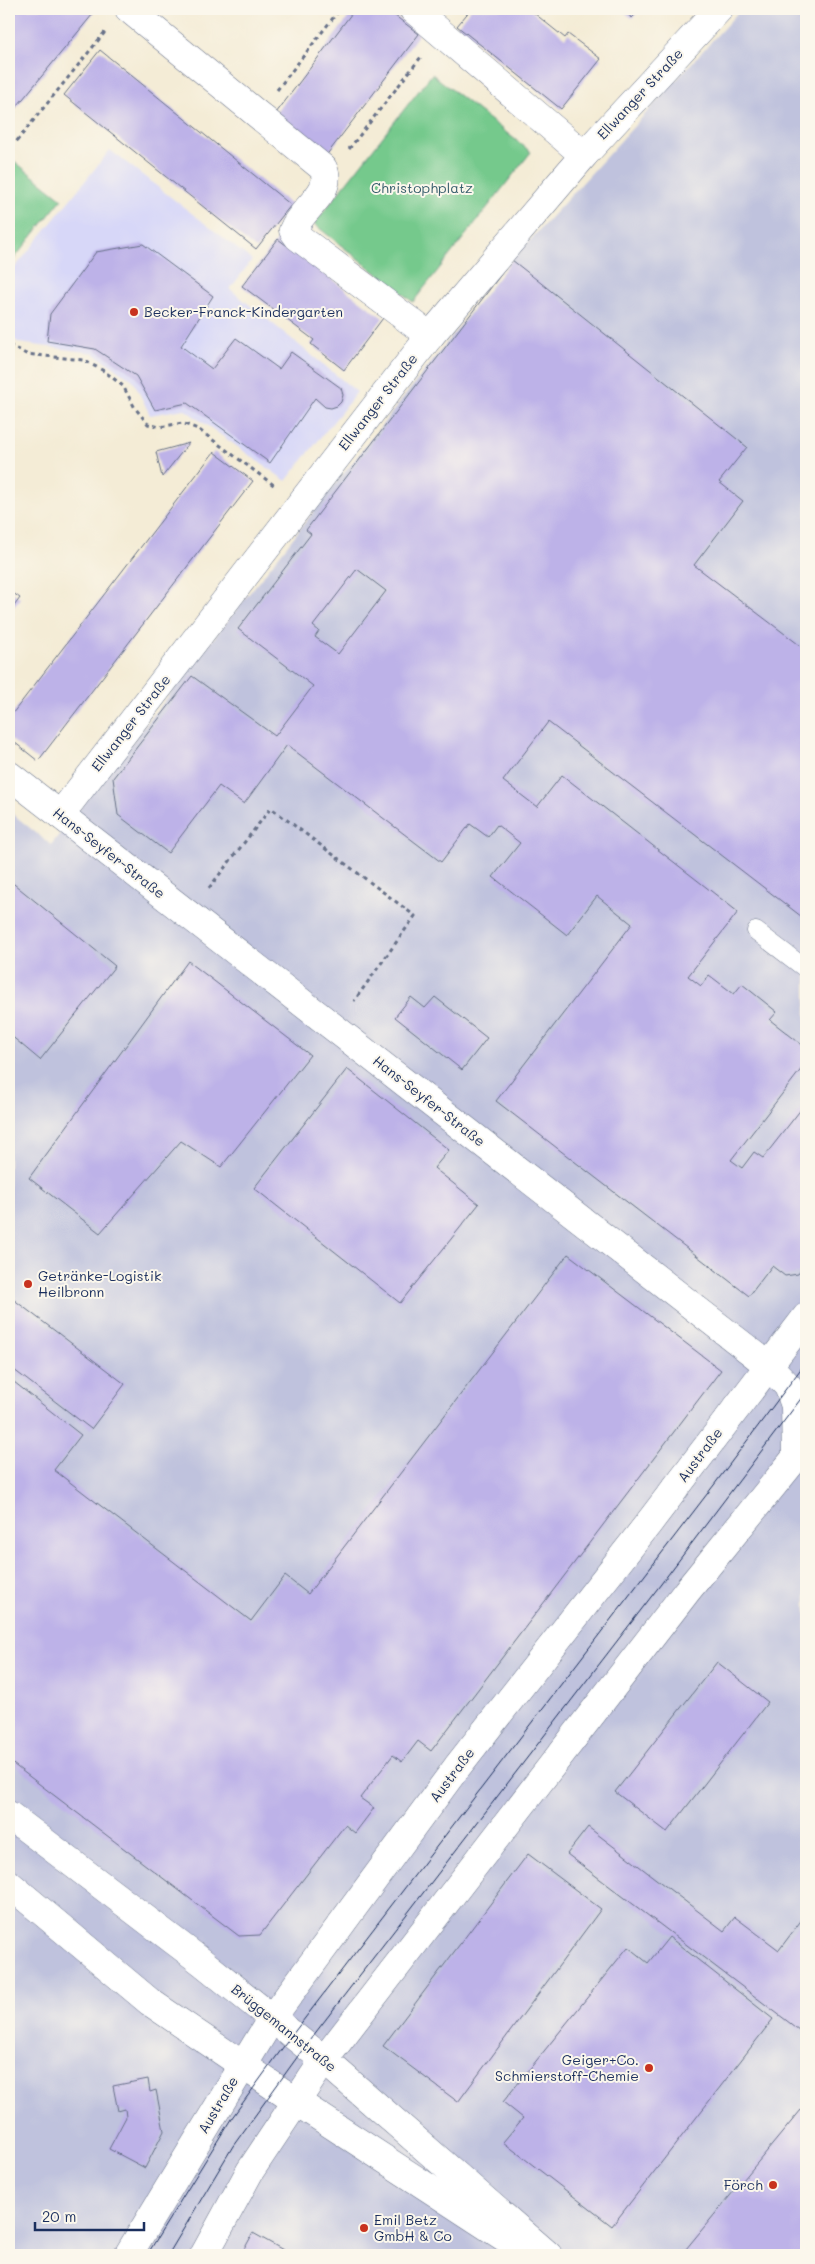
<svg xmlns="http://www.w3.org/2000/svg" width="815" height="2264" viewBox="0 0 815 2264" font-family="Mali,sans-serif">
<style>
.built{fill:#d7d7f8}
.industrial{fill:#bfc2dd}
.green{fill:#75c98c;stroke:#487c75}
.building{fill:#bdb2e8;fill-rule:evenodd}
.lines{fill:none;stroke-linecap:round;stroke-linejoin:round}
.service-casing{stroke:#677188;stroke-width:19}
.minor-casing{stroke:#677188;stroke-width:29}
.tertiary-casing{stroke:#677188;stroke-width:29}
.secondary-casing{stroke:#677188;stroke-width:29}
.path{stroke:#677188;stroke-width:3;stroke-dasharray:4 4;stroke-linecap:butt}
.service{stroke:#fff;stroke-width:18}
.minor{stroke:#fff;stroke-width:28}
.tertiary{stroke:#fff;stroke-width:28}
.secondary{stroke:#fff;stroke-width:28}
.tram{stroke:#1b2f5e;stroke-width:1}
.poi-dot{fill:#c8321e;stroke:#fbf7ec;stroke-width:2}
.labels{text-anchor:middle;stroke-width:4;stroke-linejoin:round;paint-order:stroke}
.street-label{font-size:14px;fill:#1b2f5e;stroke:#fbf7ec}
.park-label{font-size:14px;fill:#365d6c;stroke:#fbf7ec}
.poi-label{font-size:14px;fill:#1b2f5e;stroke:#fbf7ec;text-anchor:start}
</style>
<rect width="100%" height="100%" fill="#fbf7ec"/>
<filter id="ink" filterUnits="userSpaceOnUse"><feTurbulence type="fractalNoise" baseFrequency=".02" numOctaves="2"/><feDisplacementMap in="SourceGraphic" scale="10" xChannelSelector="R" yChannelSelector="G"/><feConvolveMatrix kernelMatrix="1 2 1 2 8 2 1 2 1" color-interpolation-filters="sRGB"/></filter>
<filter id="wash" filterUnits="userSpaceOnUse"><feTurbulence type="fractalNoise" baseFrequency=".0096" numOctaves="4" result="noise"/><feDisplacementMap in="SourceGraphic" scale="20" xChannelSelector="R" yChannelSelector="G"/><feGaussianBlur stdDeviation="1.12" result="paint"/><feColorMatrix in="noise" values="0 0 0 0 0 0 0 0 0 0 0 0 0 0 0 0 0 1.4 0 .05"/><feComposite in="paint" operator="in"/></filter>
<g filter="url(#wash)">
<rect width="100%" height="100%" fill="#f4ecd6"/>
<path class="built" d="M110,150L252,260L230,289L357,392L286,481L184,409L150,415L133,380L93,353L19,343L9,335V275Z"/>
<path class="industrial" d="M741,9H806V2255H9V811L51,845L512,260Z"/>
<g class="green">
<path d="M432,74L531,152L413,302L314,224Z"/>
<path d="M9,157L62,199L9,265Z"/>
</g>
<g id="blocks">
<g class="building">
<path d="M18,9H97L9,116V20Z"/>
<path d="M355,9H386L419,34L325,157L273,117Z"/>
<path d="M471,9H529L565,38L568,34L601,59L561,109L457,26Z"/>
<path d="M621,9H641L632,18Z"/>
<path d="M100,50L291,205L256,249L64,95Z"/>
<path d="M278,239L383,318L344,370L311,344L314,340L242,286Z"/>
<path d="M143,244L213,296L181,346L212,369L236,338L279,369L291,352L341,388L343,395L341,402L337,406L331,408L325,407L315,398L270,463L187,403L155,410L136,376L95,349L47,341L50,314L96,252Z"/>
<path d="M512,260L747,447L719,482L743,501L694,565L806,650V920L548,722L503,781L537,807L562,775L738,912L688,976L701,986L709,975L734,994L742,984L777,1012L770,1020L806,1048V1063L731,1160L742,1168L754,1152L763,1158L806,1103V1220L803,1224L806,1227V1264L798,1274L785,1276L772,1266L749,1296L496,1101L632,924L597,896L567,935L493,877L520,843L497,825L488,837L470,824L441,862L287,745L244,804L219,786L168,853L118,815L113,778L192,676L275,736L313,686L238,629L311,534L306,530ZM357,569L386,591L338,654L315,637L319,631L313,626Z"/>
<path d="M189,443L162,477L156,452Z"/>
<path d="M214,452L253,481L38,761L9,738V718Z"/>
<path d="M9,590L20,598L9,613Z"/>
<path d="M9,880L115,966L40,1060L9,1034Z"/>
<path d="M188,961L310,1055L221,1167L181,1141L100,1233L29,1178Z"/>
<path d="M411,997L425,1008L435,997L487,1038L462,1070L395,1017Z"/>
<path d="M347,1069L449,1150L434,1168L479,1204L400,1303L254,1188Z"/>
<path d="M568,1254L721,1370L431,1751L418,1741L402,1762L393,1755L360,1798L374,1808L355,1833L345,1825L260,1935L239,1936L9,1761V1378L81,1435L54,1470L251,1621L285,1576L308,1594Z"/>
<path d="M9,1296L125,1384L91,1429L9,1366Z"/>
<path d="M717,1662L768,1702L667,1832L615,1792Z"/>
<path d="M588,1827L724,1931L735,1917L779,1950L806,1914V2021L799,2030L567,1854Z"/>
<path d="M528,1854L601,1909L458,2102L383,2046Z"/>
<path d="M669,1937L773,2019L612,2226L503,2142L523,2118L503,2102L628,1947L648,1963Z"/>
<path d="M148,2079L150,2092L156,2090L164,2131L145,2168L109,2149L126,2117L125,2109L118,2111L113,2086Z"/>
<path d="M801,2110L806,2114V2255H681Z"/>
<path d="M253,2233L292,2255H241Z"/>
</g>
</g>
</g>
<g filter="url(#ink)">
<use href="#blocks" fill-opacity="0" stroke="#677188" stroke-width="1"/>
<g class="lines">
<defs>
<path id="service" d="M756,931L806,969"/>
<g id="minor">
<path d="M129,9L323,168C335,192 302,207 293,230L298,237L430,336"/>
<path d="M413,9L584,155"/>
<path d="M9,775L768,1365L788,1386L795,1406L796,1458"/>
<path d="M60,815L430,336L584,155L719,9"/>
</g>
<g id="tertiary">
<path d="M324,2060L548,2255"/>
<path d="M297,2102L513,2243"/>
</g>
<g id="secondary">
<path d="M9,1815L202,1962L324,2060"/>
<path d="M9,1884L150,2002L297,2102"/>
<path d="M128,2255L272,2018L457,1767L648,1524L806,1317"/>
<path d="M204,2255L250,2171L324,2060L687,1591L806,1445"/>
</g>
</defs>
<use href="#service" class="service-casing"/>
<use href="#minor" class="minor-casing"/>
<use href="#tertiary" class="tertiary-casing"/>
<use href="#secondary" class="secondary-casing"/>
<g class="path">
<path d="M277,90L340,9"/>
<path d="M9,143L16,142L105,32"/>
<path d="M349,149L421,57"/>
<path d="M9,345L26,354L83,360L104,371L123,386L135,408L148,424L160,427L182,423L198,429L275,486"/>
<path d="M209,888L271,808L415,916L354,1001"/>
</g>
<use href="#service" class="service"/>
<use href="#minor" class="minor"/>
<use href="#tertiary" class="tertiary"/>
<use href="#secondary" class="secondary"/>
<g class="tram">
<path d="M147,2255L231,2119L292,2035L714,1485L806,1362"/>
<path d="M168,2255L233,2146L306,2045L661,1584L806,1392"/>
</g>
</g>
</g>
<g class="poi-dot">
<circle cx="134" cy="312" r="5"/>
<circle cx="28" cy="1284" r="5"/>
<circle cx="649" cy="2068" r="5"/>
<circle cx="773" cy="2185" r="5"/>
<circle cx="364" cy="2228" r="5"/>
</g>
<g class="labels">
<g class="street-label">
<text transform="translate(640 94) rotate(-47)" y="5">Ellwanger Straße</text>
<text transform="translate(378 402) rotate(-52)" y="5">Ellwanger Straße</text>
<text transform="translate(131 723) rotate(-52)" y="5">Ellwanger Straße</text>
<text transform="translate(109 853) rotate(38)" y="5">Hans-Seyfer-Straße</text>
<text transform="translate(429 1101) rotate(38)" y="5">Hans-Seyfer-Straße</text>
<text transform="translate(700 1455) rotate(-53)" y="5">Austraße</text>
<text transform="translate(452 1775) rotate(-53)" y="5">Austraße</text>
<text transform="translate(284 2028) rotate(39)" y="5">Brüggemannstraße</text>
<text transform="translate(218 2105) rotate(-59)" y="5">Austraße</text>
</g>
<g class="park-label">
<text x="422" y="193">Christophplatz</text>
</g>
<g class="poi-label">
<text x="144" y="317">Becker-Franck-Kindergarten</text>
<text x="38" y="1281">Getränke-Logistik<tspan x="38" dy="16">Heilbronn</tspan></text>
<text x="639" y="2065" text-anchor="end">Geiger+Co.<tspan x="639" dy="16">Schmierstoff-Chemie</tspan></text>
<text x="763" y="2190" text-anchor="end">Förch</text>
<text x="374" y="2225">Emil Betz<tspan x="374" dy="16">GmbH &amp; Co</tspan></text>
</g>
</g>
<rect width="815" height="2264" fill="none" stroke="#fbf7ec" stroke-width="30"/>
<path d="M35 2222v8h109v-8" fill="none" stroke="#1b2f5e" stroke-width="2.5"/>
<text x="42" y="2222" font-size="15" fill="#1b2f5e" stroke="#fbf7ec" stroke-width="4" paint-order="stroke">20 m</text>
</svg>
